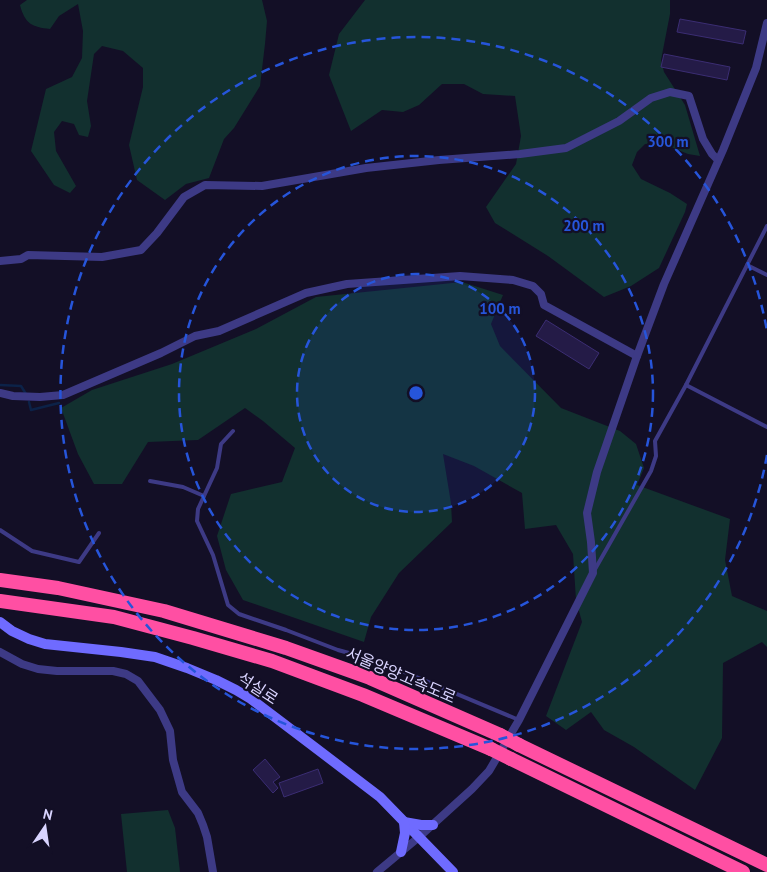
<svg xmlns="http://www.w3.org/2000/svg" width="767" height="872" viewBox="0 0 767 872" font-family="'PT Sans','Noto Sans KR',sans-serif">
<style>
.green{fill:#12302f}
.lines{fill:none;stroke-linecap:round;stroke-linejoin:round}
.stream{stroke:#0c2248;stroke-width:2.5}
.building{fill:#241b47;stroke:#3b2d73}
.lane{stroke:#3d3a85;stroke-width:4}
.street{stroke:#3d3a85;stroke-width:8}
.secondary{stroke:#6f6bff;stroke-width:10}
.highway{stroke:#ff4fa3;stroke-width:14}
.highway-bridge{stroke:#ff4fa3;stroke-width:14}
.ring{fill:none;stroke:#2655da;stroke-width:2.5;stroke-dasharray:9 6}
.labels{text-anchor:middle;stroke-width:4.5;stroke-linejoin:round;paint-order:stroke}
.street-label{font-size:16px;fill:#d9d4ff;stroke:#130f26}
.centre{fill:#2655da;stroke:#130f26;stroke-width:2.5}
.ring-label{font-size:15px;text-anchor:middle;font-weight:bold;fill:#2655da;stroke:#130f26;stroke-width:4.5;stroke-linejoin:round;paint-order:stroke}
</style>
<rect width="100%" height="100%" fill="#130f26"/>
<g class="green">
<path d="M27,0H262L267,21L265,44L260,86L234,128L224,139L209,178L186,184L165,200L137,180L129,145L143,87V68L123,51L102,46L94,54L87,101L91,126L88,137L79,135L74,124L62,121L54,132L56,151L76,186L70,193L54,185L31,151L46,89L72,77L82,58L83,31L78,4L59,16L50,29C32,27 25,24 20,5Z"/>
<path d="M365,0H670V14L661,60L664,72L685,105L700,156L688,154L661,143L645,144L637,152L632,165L641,179L670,193L687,204L685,212L659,268L631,286L604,297L548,256L495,223L486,207L516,164L521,136L515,96L483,94L464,84H442L419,105L403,112L382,110L351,131L329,75L339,34Z"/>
<path d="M462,282L503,295L491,324L500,346L561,408L620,431L636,444L644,468L637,485L730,519L725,560L732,596L767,611V647L762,642L723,663L722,738L695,790L634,747L604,730L591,712L566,730L546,716L582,622L576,600L573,554L556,525L525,529L522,493L474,466L443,454L451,503L452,522L399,573L371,617L364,642L243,600L226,570L217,536L231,494L282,482L295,448L263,421L245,408L198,440L148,442L122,484H94L78,454L61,408L92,390L172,364L256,329L316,297Z"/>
<path d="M168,810L175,828L180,872H127L121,814Z"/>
</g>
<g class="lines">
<g class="stream">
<path d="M0,385L21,386L26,394"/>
<path d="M29,402L31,410L59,403"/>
</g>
</g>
<g class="building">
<path d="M680,19L746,31L743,44L677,32Z"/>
<path d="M664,54L730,67L727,80L661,67Z"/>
<path d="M546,320L599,353L589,369L536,336Z"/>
<path d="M265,759L280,777L273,782L278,788L273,793L253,770Z"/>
<path d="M318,769L323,783L284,797L279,783Z"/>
</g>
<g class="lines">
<g class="lane">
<path d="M747,265L767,275"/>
<path d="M686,385L767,427"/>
<path d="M233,431L221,444L217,468L198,509L197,521L213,555L228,605L239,614L286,630L338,650L378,661L519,720"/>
<path d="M150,481L183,487L204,496"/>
<path d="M0,530L32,551L79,562L99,533"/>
<path d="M594,571L651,471L656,456L655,441L686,385L767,226"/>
</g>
<g class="street">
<path d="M0,261L21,259L28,255L102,257L141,250L157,233L184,197L205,185L262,186L366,168L439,160L520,154L566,148L619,121L651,98L670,92L689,96L703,139L712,154L718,160"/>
<path d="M0,393L13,396L40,397L63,395L161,353L195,336L219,331L306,293L347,284L460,276L513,280L533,286L541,294L544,305L637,356"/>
<path d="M0,652L22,664L38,669L57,671H113L126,674L138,681L160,710L170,731L173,760L182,792L198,813L203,825L207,837L213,872"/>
<path d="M377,872L419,837L472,789L489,771L519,720L593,573L591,542L587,513L597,472L637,356L664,284L723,150L756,68L767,23"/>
</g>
<g class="secondary">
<path d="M0,622L12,631L29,639L45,644L121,652L155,657L187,668L216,680L236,690L251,699L317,749L380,797L453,872"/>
<path d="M404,822L421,825H433"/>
<path d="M401,852L405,833L404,822"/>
</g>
<g class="highway">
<path d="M0,580L58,588L164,611L286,648L370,678L500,735"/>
<path d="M0,601L114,617L193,638L272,661L363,695L491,749"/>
<path d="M519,745L767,865"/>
<path d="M511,759L743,872"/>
</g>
<g class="highway-bridge">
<path d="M500,735L519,745"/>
<path d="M491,749L511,759"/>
</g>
</g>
<circle cx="416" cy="393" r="119" fill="#2655da" fill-opacity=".12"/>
<g class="ring">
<circle cx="416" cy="393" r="119"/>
<circle cx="416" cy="393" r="237"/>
<path d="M767 455A356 356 0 1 1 767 331"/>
</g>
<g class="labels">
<g class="street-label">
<text transform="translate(401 675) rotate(23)" y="6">서울양양고속도로</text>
<text transform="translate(258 688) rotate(33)" y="6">석실로</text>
</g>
</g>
<circle cx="416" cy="393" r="8" class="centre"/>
<g class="ring-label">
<text x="668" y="147">300 m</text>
<text x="584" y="231">200 m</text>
<text x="500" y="314">100 m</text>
</g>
<g transform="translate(45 827) rotate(13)" stroke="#130f26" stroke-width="4" paint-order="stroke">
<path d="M0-4L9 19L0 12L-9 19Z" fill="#d9d4ff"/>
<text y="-8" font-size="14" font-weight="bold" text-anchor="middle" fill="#d9d4ff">N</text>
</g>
</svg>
